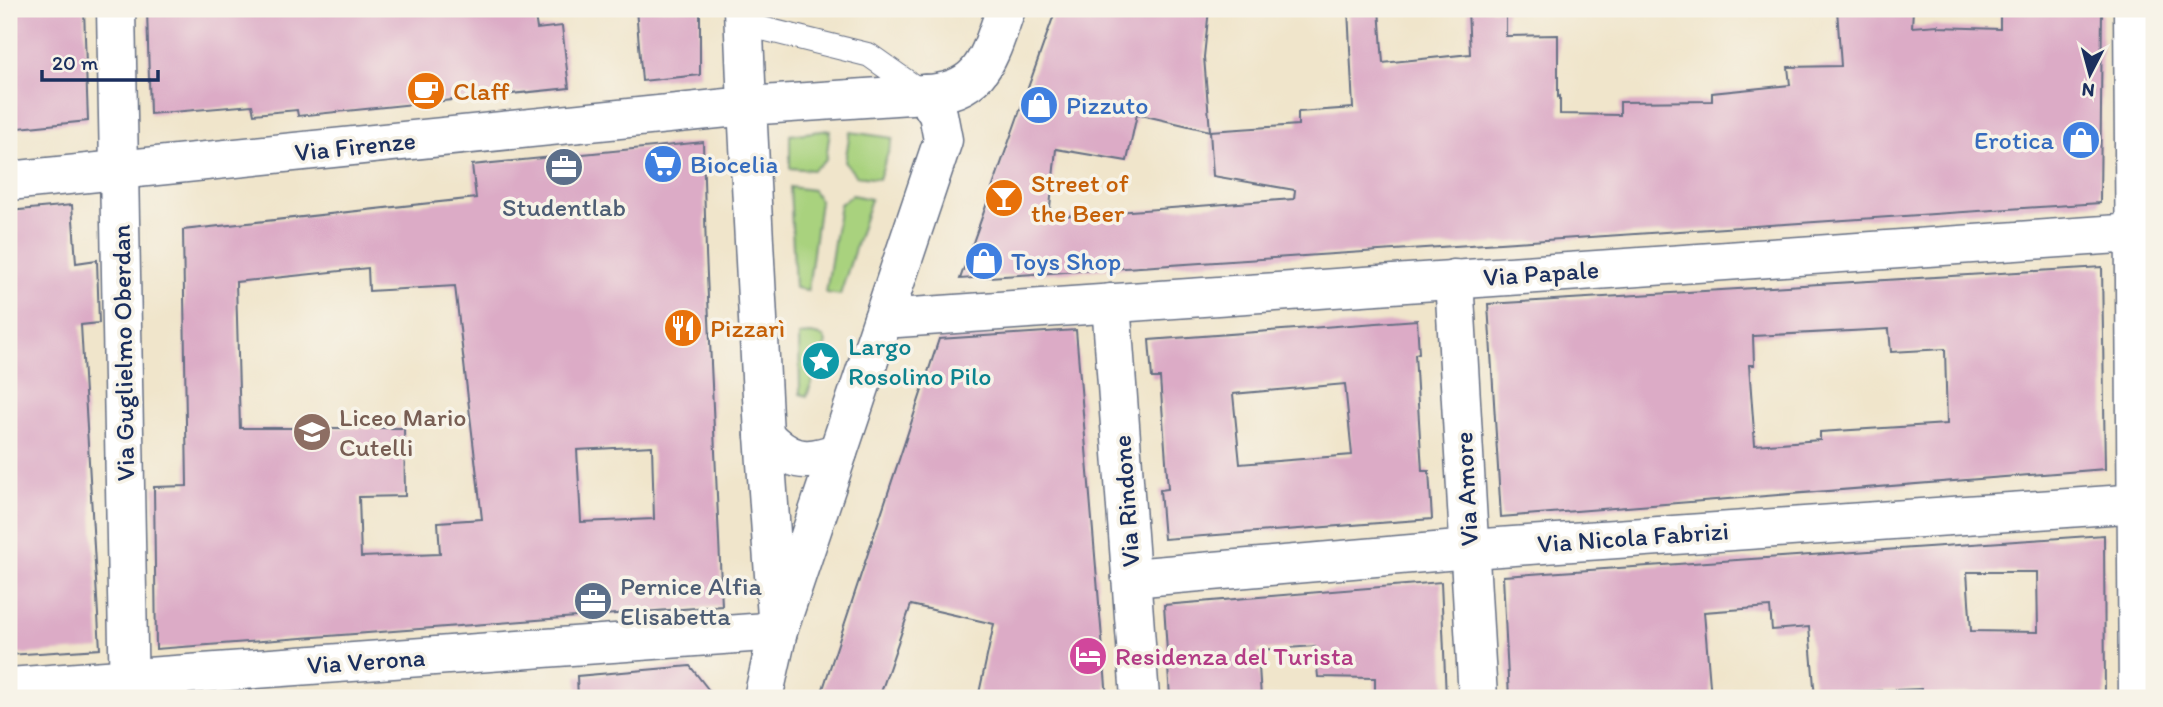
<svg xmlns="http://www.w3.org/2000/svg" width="2163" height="707" viewBox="0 0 2163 707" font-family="Itim,sans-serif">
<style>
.green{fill:#a9d27e;stroke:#62806e;stroke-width:2}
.building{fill:#dcabc6;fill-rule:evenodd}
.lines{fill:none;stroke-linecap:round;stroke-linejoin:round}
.lane-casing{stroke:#666f84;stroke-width:25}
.street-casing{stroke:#666f84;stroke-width:41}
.secondary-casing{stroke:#666f84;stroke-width:41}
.lane{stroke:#fff;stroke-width:23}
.street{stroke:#fff;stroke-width:38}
.secondary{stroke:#fff;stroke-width:38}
.labels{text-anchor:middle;stroke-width:7;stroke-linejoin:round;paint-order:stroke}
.food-label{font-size:26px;fill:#c56008;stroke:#f7f3e8;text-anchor:start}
.shop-label{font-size:26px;fill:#366cbe;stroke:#f7f3e8;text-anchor:start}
.street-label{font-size:26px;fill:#1b2f5e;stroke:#f7f3e8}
.service-label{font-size:26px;fill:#4e5e75;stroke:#f7f3e8}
.culture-label{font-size:26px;fill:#0d838f;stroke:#f7f3e8;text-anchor:start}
.education-label{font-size:26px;fill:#785e54;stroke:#f7f3e8;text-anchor:start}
.hotel-label{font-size:26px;fill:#b23c85;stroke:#f7f3e8;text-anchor:start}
</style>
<rect width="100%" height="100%" fill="#f7f3e8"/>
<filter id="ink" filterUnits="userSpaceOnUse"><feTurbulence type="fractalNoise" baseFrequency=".0143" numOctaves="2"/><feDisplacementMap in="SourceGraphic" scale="14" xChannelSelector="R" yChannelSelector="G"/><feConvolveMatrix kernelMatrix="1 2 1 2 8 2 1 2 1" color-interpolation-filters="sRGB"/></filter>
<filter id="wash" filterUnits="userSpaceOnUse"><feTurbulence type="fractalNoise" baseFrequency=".00686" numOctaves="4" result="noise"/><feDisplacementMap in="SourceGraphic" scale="28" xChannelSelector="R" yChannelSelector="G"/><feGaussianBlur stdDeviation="1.57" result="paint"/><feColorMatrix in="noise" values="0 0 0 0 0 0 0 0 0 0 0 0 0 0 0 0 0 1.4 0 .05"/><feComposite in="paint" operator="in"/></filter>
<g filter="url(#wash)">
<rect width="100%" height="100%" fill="#f0e5cb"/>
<g class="green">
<path d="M830,130L826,160L813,170L790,168V135Z"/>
<path d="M850,132L893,138L879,179L856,176L845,162Z"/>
<path d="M790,187L813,190L820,201L808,290L795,288Z"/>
<path d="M852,195L871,199L840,295L826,293L840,204Z"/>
<path d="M811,334L824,337L826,343L807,396L800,394L799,335Z"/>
</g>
<g id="blocks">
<g class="building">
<path d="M9,9H84L88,121L9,129Z"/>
<path d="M147,9H534L537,29L562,26L569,88L298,116L297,110L254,114L252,105L150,114Z"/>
<path d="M636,9H700V75L642,81Z"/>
<path d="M1056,9H1209L1204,57L1210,131L1298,125V112L1353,108L1348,9H1379L1383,63L1470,54L1468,9H1506V36L1558,35V97L1560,96V114L1620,115V102L1712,101V93L1790,85L1788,67L1841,66L1837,9H1913L1912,27L1938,25V27L2000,29V9H2102L2100,203L960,279ZM1137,114L1210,131L1213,176L1295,190L1294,199L1049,217L1056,149L1127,161Z"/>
<path d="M703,142L706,253L722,606L156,649L154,487L187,486L183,230L476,198L472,165ZM368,268L369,291L455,286L482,519L438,522L440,554L361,557L359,497L405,496L404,428H240L236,282ZM652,446L654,519L581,522L577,450Z"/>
<path d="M72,205L76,263L97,260L99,323L81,325L100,649L9,655V211Z"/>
<path d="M2102,267L2105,469L1501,517L1488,304ZM1889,329L1891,352L1945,349L1947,424L1820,432V440L1755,445L1749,365H1754L1753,336Z"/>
<path d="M1417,320L1419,353L1415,354L1422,471H1429L1432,519L1164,539L1160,490L1168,489L1164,433L1160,378H1152L1149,340ZM1345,384L1352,455L1240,464L1233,394Z"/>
<path d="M1076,330L1107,698H978L994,624L911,605L879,698H820L939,339Z"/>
<path d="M2104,535L2105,698H1990V692L1921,695V689L1848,692V698H1815L1809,627L1772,630L1770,607L1704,612L1711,698H1509L1503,576ZM1967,572H2037L2038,632L1971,631Z"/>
<path d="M1441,582L1446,698H1375V678L1318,677L1315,646L1258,650L1261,698H1170L1164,605Z"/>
<path d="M690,666L715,698H578L577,676Z"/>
</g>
</g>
</g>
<g filter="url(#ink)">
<use href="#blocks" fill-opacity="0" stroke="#666f84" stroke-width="2"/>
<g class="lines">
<defs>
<path id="lane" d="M744,24L869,55L923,93"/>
<g id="street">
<path d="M9,181L747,106L743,9"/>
<path d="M1454,279L1478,698"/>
<path d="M1111,303L1140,698"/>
<path d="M1131,578L1470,549L2154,502"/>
<path d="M9,687L778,631"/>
</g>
<g id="secondary">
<path d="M116,9L129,698"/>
<path d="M2133,9L2138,698"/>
<path d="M925,94C984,92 989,55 1006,9"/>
<path d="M883,319L2134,233"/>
<path d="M764,435C788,461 805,465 838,452"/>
<path d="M763,698L778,631L943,140L938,114L925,94L747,106L764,435L778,631"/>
</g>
</defs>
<use href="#lane" class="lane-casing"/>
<use href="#street" class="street-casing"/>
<use href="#secondary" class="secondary-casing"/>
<use href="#lane" class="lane"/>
<use href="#street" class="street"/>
<use href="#secondary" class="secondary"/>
</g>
</g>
<defs>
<symbol id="cafe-disc" viewBox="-11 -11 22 22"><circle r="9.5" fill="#e8710a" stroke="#f7f3e8"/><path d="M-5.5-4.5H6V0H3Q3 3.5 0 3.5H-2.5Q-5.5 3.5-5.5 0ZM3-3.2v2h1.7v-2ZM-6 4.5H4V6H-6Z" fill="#fff"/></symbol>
<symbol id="shop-disc" viewBox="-11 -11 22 22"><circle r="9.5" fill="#3f7fe0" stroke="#f7f3e8"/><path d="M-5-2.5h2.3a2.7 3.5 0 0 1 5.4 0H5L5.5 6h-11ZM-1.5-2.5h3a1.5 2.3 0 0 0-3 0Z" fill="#fff"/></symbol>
<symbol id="supermarket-disc" viewBox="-11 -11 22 22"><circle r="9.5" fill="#3f7fe0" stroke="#f7f3e8"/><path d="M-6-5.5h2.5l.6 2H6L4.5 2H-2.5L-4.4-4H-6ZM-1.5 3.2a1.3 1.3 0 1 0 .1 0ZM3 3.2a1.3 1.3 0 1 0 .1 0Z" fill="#fff"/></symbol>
<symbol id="office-disc" viewBox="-11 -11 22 22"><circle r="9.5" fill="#5c6f8a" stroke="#f7f3e8"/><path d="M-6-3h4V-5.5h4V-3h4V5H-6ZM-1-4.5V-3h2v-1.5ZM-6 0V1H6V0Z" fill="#fff"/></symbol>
<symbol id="bar-disc" viewBox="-11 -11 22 22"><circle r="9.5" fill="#e8710a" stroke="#f7f3e8"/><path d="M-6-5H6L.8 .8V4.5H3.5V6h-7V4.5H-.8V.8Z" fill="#fff"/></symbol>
<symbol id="restaurant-disc" viewBox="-11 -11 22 22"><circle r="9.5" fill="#e8710a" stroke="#f7f3e8"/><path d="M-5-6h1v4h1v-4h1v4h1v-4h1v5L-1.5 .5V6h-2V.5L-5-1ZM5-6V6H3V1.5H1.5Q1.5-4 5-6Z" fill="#fff"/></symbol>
<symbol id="sight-disc" viewBox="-11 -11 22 22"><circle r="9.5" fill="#0f9aa8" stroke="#f7f3e8"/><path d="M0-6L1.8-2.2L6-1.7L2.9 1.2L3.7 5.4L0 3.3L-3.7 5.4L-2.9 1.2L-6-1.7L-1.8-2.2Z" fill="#fff"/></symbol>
<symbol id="school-disc" viewBox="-11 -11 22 22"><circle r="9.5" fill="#8d6e63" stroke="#f7f3e8"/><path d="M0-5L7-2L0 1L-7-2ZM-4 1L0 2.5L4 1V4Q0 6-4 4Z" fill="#fff"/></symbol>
<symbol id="hotel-disc" viewBox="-11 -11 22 22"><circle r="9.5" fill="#d1479c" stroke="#f7f3e8"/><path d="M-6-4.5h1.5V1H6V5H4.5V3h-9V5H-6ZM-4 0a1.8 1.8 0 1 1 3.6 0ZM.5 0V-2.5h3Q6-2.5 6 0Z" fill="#fff"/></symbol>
</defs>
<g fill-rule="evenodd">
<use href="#cafe-disc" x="404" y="69" width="44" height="44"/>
<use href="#shop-disc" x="1017" y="83" width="44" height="44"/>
<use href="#shop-disc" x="2059" y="118" width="44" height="44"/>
<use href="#supermarket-disc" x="641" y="142" width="44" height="44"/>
<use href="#office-disc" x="542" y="145" width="44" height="44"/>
<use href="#bar-disc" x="982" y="176" width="44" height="44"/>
<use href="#shop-disc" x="962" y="239" width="44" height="44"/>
<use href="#restaurant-disc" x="661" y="306" width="44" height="44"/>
<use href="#sight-disc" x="799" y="339" width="44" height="44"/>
<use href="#school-disc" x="290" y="410" width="44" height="44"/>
<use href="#office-disc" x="571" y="579" width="44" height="44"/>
<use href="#hotel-disc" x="1066" y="634" width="44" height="44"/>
</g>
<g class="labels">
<g class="food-label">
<text x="453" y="100">Claff</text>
<text x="1031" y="192">Street of<tspan x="1031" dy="30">the Beer</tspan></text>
<text x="710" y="337">Pizzarì</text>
</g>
<g class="shop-label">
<text x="1066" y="114">Pizzuto</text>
<text x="2054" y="149" text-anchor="end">Erotica</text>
<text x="690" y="173">Biocelia</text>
<text x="1011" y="270">Toys Shop</text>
</g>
<g class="street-label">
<text transform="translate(355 146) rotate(-6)" y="9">Via Firenze</text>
<text transform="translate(1541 273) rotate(-4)" y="9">Via Papale</text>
<text transform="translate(123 353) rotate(-91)" y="9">Via Guglielmo Oberdan</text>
<text transform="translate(1466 489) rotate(-93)" y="9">Via Amore</text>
<text transform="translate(1126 501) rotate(-94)" y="9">Via Rindone</text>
<text transform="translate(1633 537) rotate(-4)" y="9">Via Nicola Fabrizi</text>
<text transform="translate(366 661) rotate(-4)" y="9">Via Verona</text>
</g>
<g class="service-label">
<text x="564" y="216">Studentlab</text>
<text x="620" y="595" text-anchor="start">Pernice Alfia<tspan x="620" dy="30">Elisabetta</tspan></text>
</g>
<g class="culture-label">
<text x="848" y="355">Largo<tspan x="848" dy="30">Rosolino Pilo</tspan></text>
</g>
<g class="education-label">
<text x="339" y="426">Liceo Mario<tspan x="339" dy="30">Cutelli</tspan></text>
</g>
<g class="hotel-label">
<text x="1115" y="665">Residenza del Turista</text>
</g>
</g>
<rect width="2163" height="707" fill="none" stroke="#f7f3e8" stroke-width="35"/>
<g transform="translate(2090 74) rotate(186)" stroke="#f7f3e8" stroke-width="5" paint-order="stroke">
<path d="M0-5L12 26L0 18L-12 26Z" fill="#1b2f5e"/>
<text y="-10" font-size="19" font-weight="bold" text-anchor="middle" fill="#1b2f5e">N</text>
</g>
<path d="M42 70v10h116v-10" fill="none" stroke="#1b2f5e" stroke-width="3.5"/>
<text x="52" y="70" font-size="21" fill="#1b2f5e" stroke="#f7f3e8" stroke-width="5" paint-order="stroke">20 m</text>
</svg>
